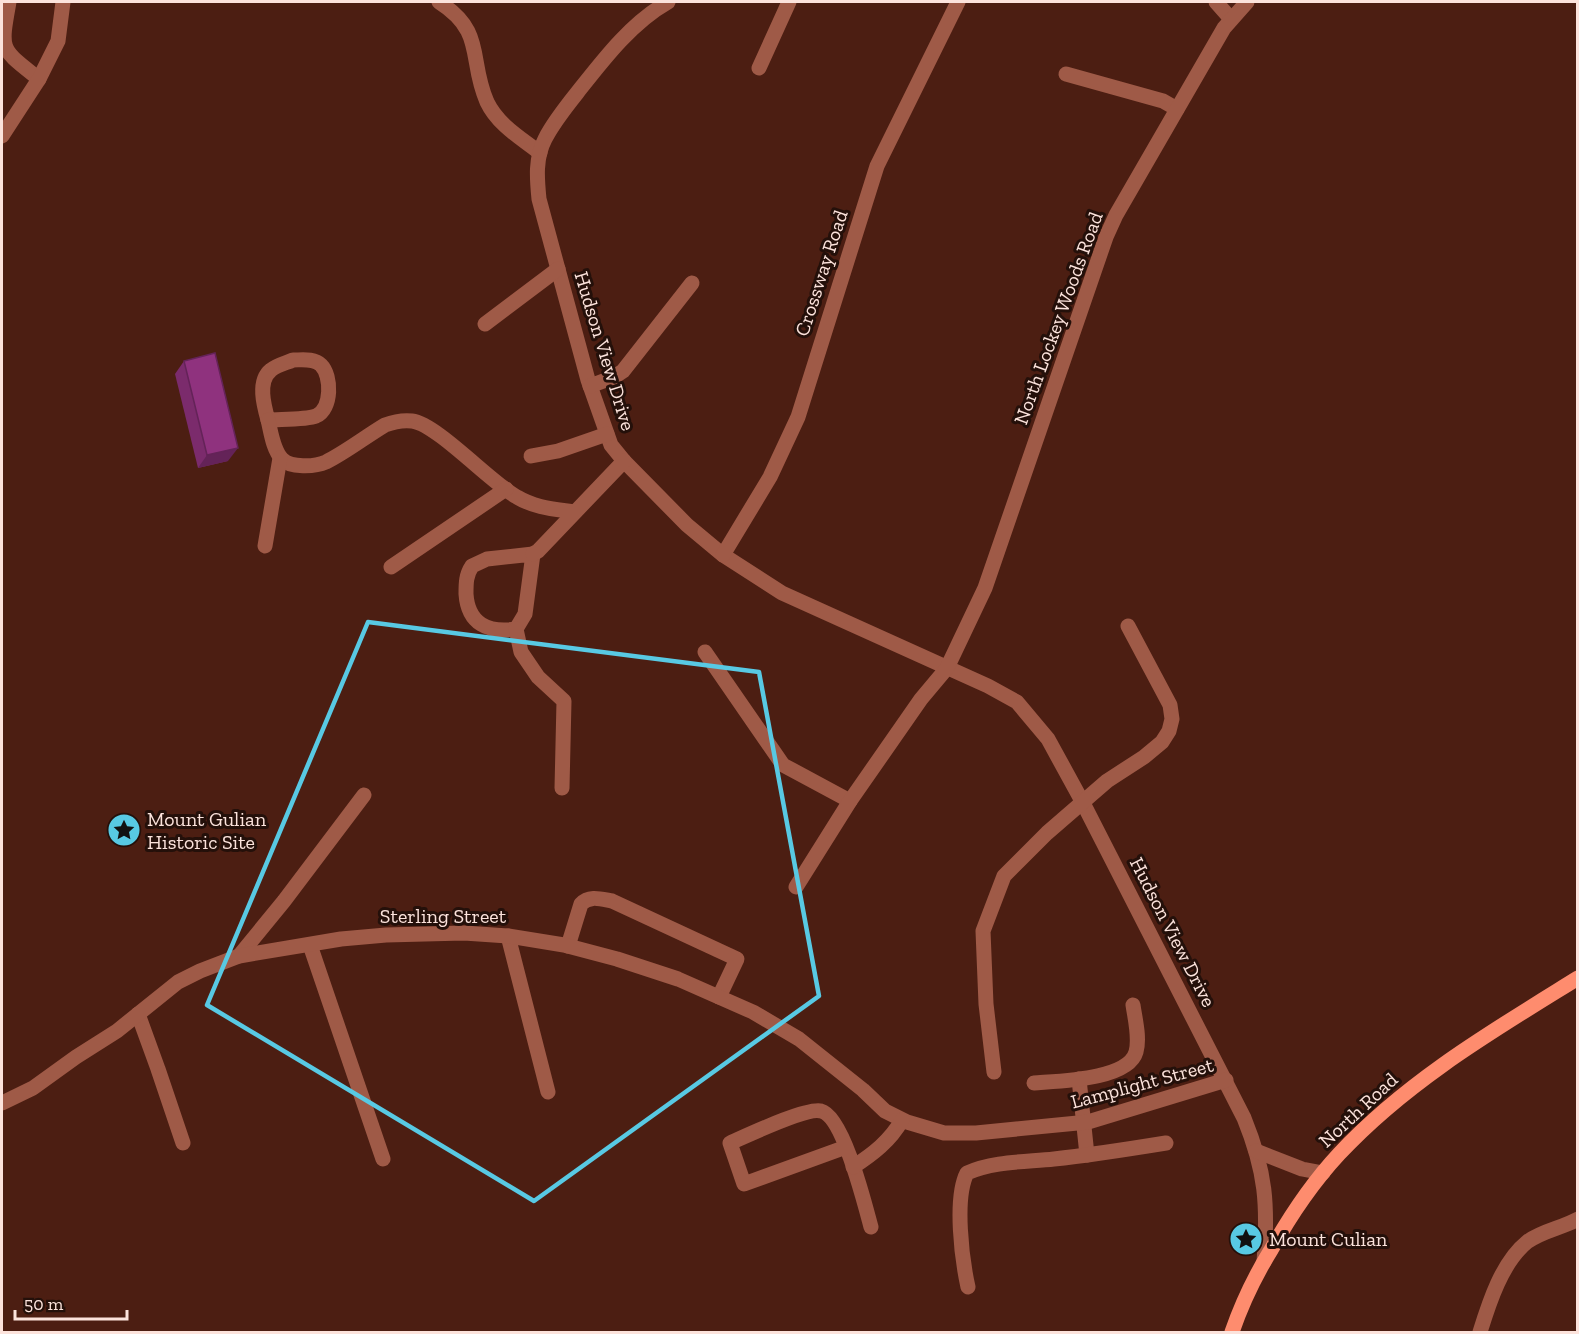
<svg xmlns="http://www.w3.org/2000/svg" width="1579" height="1334" viewBox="0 0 1579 1334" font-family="'Zilla Slab',serif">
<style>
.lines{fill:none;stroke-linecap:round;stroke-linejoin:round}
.minor{stroke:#9f5a47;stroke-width:15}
.major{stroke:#fe8c6e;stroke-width:15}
.wall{fill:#7b2b6c}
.shaded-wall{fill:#642358}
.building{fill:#8f327e;stroke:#642358;stroke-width:1.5}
.marked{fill:none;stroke:#58c9e3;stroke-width:4.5;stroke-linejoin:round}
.labels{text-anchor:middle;stroke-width:6;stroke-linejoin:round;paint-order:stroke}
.street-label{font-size:20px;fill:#fce3dc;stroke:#24100a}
.poi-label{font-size:20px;fill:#fce3dc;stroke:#24100a;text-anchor:start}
</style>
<rect width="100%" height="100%" fill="#4c1e12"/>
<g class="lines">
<g class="minor">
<path d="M9,2C0,52 0,48 39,79"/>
<path d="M439,2C486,32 468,59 487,102C498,125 521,138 540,153"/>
<path d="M668,2C631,23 603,60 577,93C565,108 553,123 545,139C535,158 537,179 539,199L588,380L611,445L624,461L687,525L723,555L782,593L988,686L1017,702L1048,739L1083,803L1244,1118C1266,1172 1268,1205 1264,1262"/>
<path d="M1216,2L1231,19"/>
<path d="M759,68L789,2"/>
<path d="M1066,74L1163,101L1177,109"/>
<path d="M2,136L39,79L58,41L63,2"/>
<path d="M485,324L558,269"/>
<path d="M293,360C302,360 314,358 321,365C332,376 332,409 316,416C306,420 279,419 268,420C264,406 257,381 271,370C277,365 286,363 293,360Z"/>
<path d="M590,386L614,377L623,371L692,283"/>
<path d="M268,420C271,432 273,450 282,459C290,468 315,467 326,462C346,452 365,437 385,425C393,422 403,420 412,421C437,424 491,483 517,497C535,508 555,509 575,512"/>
<path d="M531,456L558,451L607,434"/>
<path d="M265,546L280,458"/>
<path d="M533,554L525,614L516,629C488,633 468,624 466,594C466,583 466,575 472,566L487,559Z"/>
<path d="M533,554L538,551L624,461"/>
<path d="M723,555L770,477L798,417L877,166L958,2"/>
<path d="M391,567L506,489"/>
<path d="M516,629L521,652L538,677L564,701L562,788"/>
<path d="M705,652L783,765L850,801"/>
<path d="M796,887L850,801L921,699L947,668L985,588L1106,237L1116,215L1224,28L1247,2"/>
<path d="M508,936L548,1092"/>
<path d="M310,945L383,1159"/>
<path d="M568,946L581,904C589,895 601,899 612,901L737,959L719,997"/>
<path d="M239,956L284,901L364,795"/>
<path d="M138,1014L158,1069L183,1143"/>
<path d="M994,1072L986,1004L983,931L1004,876L1047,833L1107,781L1144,757L1162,742L1169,731L1172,719L1170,705L1128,626"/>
<path d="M1079,1079L1087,1155"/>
<path d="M1034,1083C1058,1081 1128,1080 1136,1052C1140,1038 1135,1019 1133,1005"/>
<path d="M2,1103L33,1088L76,1057L117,1031L178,982L200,971L239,956L341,939L386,935L464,933L508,936L564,945L617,959L678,979L753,1012L799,1039L863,1090L885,1111L907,1122L944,1133H976L1088,1122L1226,1080"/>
<path d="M846,1147L744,1184L730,1143C746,1136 807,1107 821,1111C843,1116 865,1205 871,1227"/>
<path d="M1256,1151L1302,1169L1323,1173"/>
<path d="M853,1167C873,1154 890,1141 902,1120"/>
<path d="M968,1287C962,1260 954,1198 967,1173C993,1161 1027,1162 1054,1159C1092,1155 1129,1149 1166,1143"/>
<path d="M1480,1332C1489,1303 1502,1262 1527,1242C1541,1231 1562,1228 1578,1219"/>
</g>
<path class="major" d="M1232,1332C1242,1303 1255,1276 1271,1250C1290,1216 1313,1182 1339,1154C1407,1081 1494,1030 1578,978"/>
</g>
<g class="wall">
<path d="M184,361L228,461L198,468L175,374Z"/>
<path d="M1179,949L1186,957L1181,960L1177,953Z"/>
</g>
<path class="shaded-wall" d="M238,448L228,461L198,468L207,455Z"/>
<g class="building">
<path d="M215,353L238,448L207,455L184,361Z"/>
<path d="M1185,947L1188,954L1183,957L1179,949Z"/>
</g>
<path class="marked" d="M368,622L759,672L819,996L534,1201L207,1005Z"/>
<defs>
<symbol id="sight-disc" viewBox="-11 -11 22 22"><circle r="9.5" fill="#58c9e3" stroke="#24100a"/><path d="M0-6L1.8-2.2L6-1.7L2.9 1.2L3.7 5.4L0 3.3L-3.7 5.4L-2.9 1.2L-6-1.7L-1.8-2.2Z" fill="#111"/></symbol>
</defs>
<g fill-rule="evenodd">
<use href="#sight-disc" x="105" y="811" width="38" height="38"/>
<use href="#sight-disc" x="1227" y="1220" width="38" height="38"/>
</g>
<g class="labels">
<g class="street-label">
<text transform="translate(821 273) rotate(-72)" y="7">Crossway Road</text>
<text transform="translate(1058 318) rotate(-70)" y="7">North Lockey Woods Road</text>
<text transform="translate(605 351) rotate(73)" y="7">Hudson View Drive</text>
<text x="443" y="923">Sterling Street</text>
<text transform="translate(1173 932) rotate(63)" y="7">Hudson View Drive</text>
<text transform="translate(1142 1083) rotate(-15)" y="7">Lamplight Street</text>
<text transform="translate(1358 1110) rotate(-43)" y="7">North Road</text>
</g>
<g class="poi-label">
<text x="147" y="826">Mount Gulian<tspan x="147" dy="23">Historic Site</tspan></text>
<text x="1269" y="1246">Mount Culian</text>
</g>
</g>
<rect width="1579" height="1334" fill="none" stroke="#fce3dc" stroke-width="6"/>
<path d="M15 1310v9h112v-9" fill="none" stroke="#fce3dc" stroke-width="3"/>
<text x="24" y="1310" font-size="18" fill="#fce3dc" stroke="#24100a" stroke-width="4.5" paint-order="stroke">50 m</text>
</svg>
